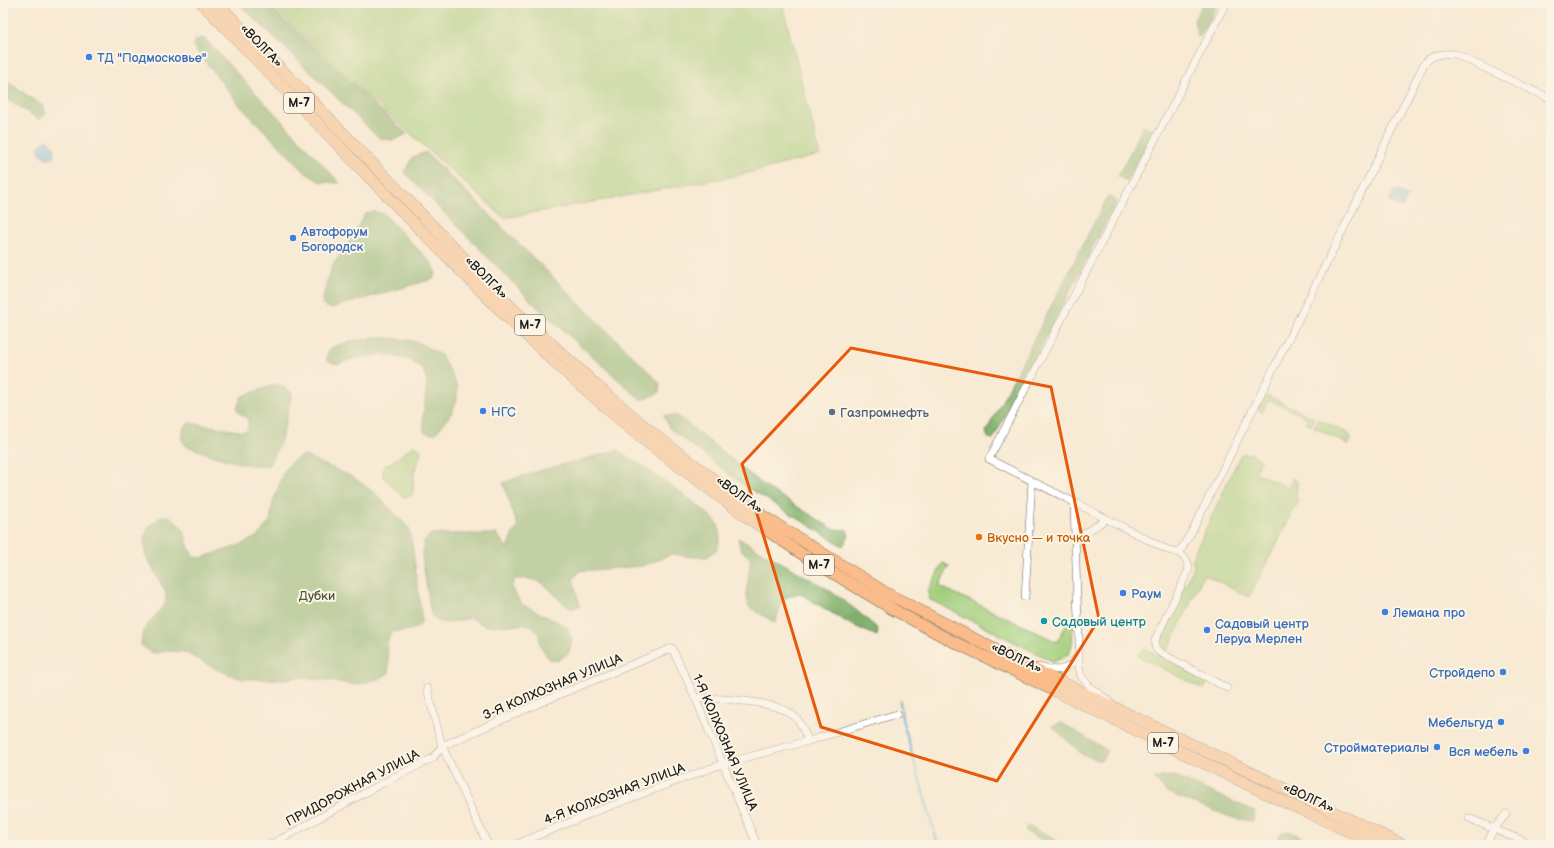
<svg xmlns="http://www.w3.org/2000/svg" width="1554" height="848" viewBox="0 0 1554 848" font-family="'Balsamiq Sans',sans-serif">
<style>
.green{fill:#a1ce7c;stroke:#5e754c}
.forest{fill:#80b16c;stroke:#4e6644}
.water{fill:#58a5d1;stroke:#3a6076}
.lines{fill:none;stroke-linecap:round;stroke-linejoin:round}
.stream{stroke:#58a5d1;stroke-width:2}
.minor-casing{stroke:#69645c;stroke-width:8}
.trunk-casing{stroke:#69645c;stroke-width:12}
.minor{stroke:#fff;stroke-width:7}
.trunk{stroke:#f9bc8a;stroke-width:11}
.marked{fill:none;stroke:#e8590c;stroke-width:3;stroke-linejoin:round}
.shop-dot{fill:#3f7fe0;stroke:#fcf5e5;stroke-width:1.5}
.service-dot{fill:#5c6f8a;stroke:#fcf5e5;stroke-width:1.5}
.food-dot{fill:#e8710a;stroke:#fcf5e5;stroke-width:1.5}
.culture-dot{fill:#0f9aa8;stroke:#fcf5e5;stroke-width:1.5}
.labels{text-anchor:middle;stroke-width:4;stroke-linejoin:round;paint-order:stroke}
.shield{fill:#fcf5e5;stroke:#5f5d58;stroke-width:1}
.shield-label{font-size:12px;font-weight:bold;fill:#1c1c1c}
.street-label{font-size:13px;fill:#1c1c1c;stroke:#fcf5e5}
.shop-label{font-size:13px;fill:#366cbe;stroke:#fcf5e5;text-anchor:start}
.service-label{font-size:13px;fill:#4e5e75;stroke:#fcf5e5;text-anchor:start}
.food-label{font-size:13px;fill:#c56008;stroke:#fcf5e5;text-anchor:start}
.park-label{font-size:13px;fill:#4b5a3e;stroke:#fcf5e5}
.culture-label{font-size:13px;fill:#0d838f;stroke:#fcf5e5;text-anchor:start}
</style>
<rect width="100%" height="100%" fill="#fcf5e5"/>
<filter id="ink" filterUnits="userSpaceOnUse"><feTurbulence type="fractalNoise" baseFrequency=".025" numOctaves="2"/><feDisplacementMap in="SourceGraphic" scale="8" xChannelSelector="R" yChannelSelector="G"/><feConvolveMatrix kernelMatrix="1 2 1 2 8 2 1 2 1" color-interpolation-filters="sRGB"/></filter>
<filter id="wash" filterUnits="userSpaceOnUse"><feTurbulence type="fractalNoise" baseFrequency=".012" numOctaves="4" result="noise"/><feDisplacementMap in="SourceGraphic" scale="16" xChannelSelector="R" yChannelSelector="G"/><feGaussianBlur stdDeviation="0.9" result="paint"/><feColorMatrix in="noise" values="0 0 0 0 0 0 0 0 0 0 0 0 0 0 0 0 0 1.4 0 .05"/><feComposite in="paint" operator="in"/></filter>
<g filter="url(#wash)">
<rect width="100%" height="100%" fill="#f8ead3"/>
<g class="green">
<path d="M269,3H782L820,155L735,176L504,218L352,81Z"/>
<path d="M1269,396L1314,418L1311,426L1306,423L1308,418L1269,400L1262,413L1259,410L1258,406L1263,399Z"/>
<path d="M1318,419L1349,434L1351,439L1349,445L1314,427Z"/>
<path d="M415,445L421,450C420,460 418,461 415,469C412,477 415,487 412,495L403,497L383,477V467C395,461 403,452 415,445Z"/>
<path d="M1241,454H1252L1261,460L1255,472L1288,488L1293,478L1298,482L1296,493L1298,502L1249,597L1204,574L1168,650L1159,647V641L1194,567L1192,558Z"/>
<path d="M943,563L949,566L939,586L1057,642L1067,623L1073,627C1072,646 1074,658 1052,661L929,599L928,591Z"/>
<path d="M1145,649L1208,681L1204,689L1138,656L1141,650L1143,652Z"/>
<path d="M1027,826L1064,844L1063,845H1054L1025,831Z"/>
</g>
<g class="forest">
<path d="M238,3H266L407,134L394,140L380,139Z"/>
<path d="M1203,3H1218L1202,34L1198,37L1194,20Z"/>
<path d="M204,38L340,183L321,182L307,174L242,108L193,46L195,40Z"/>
<path d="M3,78L44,107L46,114L39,120L3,96Z"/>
<path d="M1143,127H1149L1154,129L1127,182L1118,176Z"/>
<path d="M426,152L660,383L659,393L641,400L537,307L404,172L413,157Z"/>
<path d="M1108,196L1117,201L993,439L988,438L986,432Z"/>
<path d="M373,211L384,214L434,266L436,273L433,279L331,308L326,307L322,304L326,284L333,264L344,250L365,214Z"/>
<path d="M380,337L407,340L417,342L441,355L451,373L457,386V398L453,411L436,433L430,434L424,432L423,417L427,382L423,369L410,360L383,354L352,359L338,364L327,361C327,356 327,352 330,349C337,342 370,338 380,337Z"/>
<path d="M279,384L292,393L286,421L280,443L269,465C247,469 206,454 185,445L181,438L184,427L190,423L245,432L248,428V419L239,413L237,408L242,396L267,387Z"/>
<path d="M664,415L678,416L766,487L833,529L847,530L849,536L843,546L745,486L669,428Z"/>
<path d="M617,450C633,459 713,512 718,525C721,534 720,541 717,549L707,557H693L672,554L643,566L580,571L573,579L580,606L572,609C546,594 552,576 515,579L511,588L522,604L567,627L572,639L569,653L557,661L549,659L540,645L539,634L531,625L485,626L471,618L448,623L439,622L431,615L422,557L424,541L431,534H497L507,548L512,535L518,527L503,483C540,468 579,462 617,450Z"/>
<path d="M303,455L353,477L376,494L409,528L412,543L422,620L419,627L406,631L392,632L387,642L389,673L381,678L356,685L328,680L297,677L286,679H242L218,670L184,652L168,651L157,653L150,652L141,645L142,636L148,624L165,604L166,593L145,554L144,539L148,527L162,516H170L183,529L189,548L193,557L201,558L240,545L258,536L270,521L273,502L283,473L292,461Z"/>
<path d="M738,538L826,588L856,610L878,629L877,636L850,624L799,593L783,599L775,623L749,607L746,593L751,559L741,550Z"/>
<path d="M1062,723L1108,751L1101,761L1083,755L1052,726Z"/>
<path d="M1174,776L1255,811L1253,821L1233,818L1166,792L1154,778Z"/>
<path d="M1289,831L1317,845H1285L1279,840V836L1282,832Z"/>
</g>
<g class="water">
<path d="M48,140L55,148L54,157L52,159C45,158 40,156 38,148L41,144Z"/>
<path d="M1395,190L1408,196L1402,208L1389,202Z"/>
</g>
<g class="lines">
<path class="stream" d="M900,701L902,719L938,845"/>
</g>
</g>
<g filter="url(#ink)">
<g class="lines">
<defs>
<g id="minor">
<path d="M1226,3L989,459L1168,550L1177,552L1182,548L1193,529L1338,240L1424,64C1432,54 1443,53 1455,54L1551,99"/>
<path d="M1074,502L1077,597L1079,636V668L1081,676L1090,687L1109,701"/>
<path d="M1075,539L1107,519"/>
<path d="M1177,552C1185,557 1188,560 1189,569L1155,640V647L1159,652L1227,688"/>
<path d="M1025,597L1032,481"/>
<path d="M1037,667C1057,670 1065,675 1078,656"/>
<path d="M427,688L442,746L488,845"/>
<path d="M695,697C721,700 780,699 797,719C802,724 805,734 808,741"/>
<path d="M1506,814L1494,829L1533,845"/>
<path d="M1469,818L1494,829L1486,845"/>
<path d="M270,845L381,784L433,758L442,746L558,695L672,648L695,697L757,845"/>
<path d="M515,845L594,812L722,764L808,741L897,714"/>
</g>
<g id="trunk">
<path d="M202,3L395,204L506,316L562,369L640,437L747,517L805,556L894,610L948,639L1278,799L1379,845"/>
<path d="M217,3L514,310L595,384L656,436L763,516L888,594L1025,665L1403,845"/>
</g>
</defs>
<use href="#minor" class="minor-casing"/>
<use href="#trunk" class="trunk-casing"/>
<use href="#minor" class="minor"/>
<use href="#trunk" class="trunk"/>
</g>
</g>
<path d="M0 0H1554V848H0ZM851,348L1051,387L1099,619L997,781L821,727L742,464Z" fill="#f8ead3" fill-opacity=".55" fill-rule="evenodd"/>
<path class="marked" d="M851,348L1051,387L1099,619L997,781L821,727L742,464Z"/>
<g class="shop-dot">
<circle cx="89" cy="57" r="4"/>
<circle cx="293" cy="238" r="4"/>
<circle cx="483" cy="411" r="4"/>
<circle cx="1123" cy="593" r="4"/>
<circle cx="1385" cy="612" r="4"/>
<circle cx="1207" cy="630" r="4"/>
<circle cx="1503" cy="672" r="4"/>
<circle cx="1501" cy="722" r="4"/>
<circle cx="1437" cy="747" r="4"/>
<circle cx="1526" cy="751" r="4"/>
</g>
<circle class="service-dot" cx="832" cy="412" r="4"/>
<circle class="food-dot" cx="979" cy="537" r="4"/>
<circle class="culture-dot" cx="1044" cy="621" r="4"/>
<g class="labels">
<g class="shield">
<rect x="284" y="93" width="30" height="20" rx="3"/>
<rect x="515" y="315" width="30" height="20" rx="3"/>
<rect x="804" y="555" width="30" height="20" rx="3"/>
<rect x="1148" y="733" width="30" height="20" rx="3"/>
</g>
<g class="shield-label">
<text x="299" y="107">М-7</text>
<text x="530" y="329">М-7</text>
<text x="819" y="569">М-7</text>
<text x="1163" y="747">М-7</text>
</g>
<g class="street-label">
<text transform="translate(262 45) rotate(46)" y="5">«ВОЛГА»</text>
<text transform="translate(487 277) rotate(45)" y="5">«ВОЛГА»</text>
<text transform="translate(740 494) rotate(36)" y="5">«ВОЛГА»</text>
<text transform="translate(1017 657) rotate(26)" y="5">«ВОЛГА»</text>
<text transform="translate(552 686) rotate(-23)" y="5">3-Я КОЛХОЗНАЯ УЛИЦА</text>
<text transform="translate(726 742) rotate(67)" y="5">1-Я КОЛХОЗНАЯ УЛИЦА</text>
<text transform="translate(352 787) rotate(-28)" y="5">ПРИДОРОЖНАЯ УЛИЦА</text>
<text transform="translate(614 793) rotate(-21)" y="5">4-Я КОЛХОЗНАЯ УЛИЦА</text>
<text transform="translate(1309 797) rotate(25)" y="5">«ВОЛГА»</text>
</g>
<g class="shop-label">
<text x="97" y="62">ТД "Подмосковье"</text>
<text x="301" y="236">Автофорум<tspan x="301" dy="15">Богородск</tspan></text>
<text x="491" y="416">НГС</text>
<text x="1131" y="598">Раум</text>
<text x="1393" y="617">Лемана про</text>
<text x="1215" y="628">Садовый центр<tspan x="1215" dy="15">Леруа Мерлен</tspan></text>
<text x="1495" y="677" text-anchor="end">Стройдепо</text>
<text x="1493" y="727" text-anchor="end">Мебельгуд</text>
<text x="1429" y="752" text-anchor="end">Стройматериалы</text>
<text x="1518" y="756" text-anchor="end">Вся мебель</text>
</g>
<g class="service-label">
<text x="840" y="417">Газпромнефть</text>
</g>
<g class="food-label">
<text x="987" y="542">Вкусно — и точка</text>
</g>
<g class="park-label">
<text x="317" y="600">Дубки</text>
</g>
<g class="culture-label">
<text x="1052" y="626">Садовый центр</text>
</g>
</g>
<rect width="1554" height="848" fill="none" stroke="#fcf5e5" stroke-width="16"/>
</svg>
